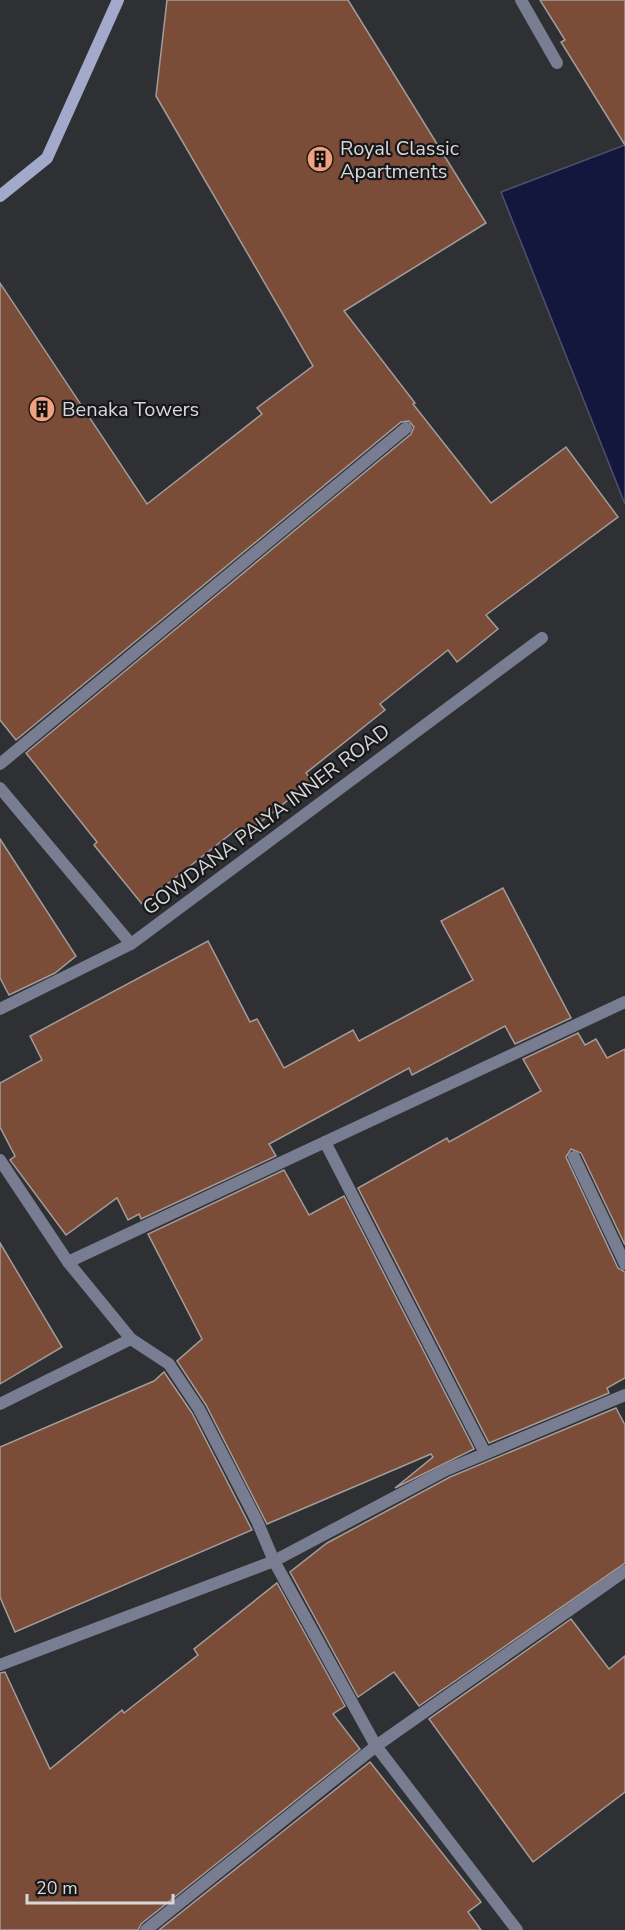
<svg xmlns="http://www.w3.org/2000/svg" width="625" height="1930" viewBox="0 0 625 1930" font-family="'Nunito Sans',sans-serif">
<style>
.water{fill:#14173d;stroke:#4e516c;stroke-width:1.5}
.building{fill:#7b4c38;stroke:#a29d9b;stroke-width:1.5}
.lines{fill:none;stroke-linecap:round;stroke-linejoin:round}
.street{stroke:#797d92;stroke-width:12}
.secondary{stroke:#a2a9ca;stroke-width:12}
.labels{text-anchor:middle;stroke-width:4.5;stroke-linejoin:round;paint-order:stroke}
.poi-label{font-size:20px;fill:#d7d8da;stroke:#18181a;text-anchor:start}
.street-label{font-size:20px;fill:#d7d8da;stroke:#18181a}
</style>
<rect width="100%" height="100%" fill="#2f3034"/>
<path class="water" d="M625,145V504L501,192Z"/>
<g class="building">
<path d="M167,0H348L486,223L344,311L415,403L413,404L491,503L566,447L618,517L486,615L498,629L457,662L448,650L380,704L385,710L306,773L312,781L243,836L237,829L142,904L94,845L97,842L26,753L411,434L414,427L409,421L401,422L16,740L0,720V283L147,504L262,414L257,408L313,366L156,96Z"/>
<path d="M540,0H625V145L561,42L565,40Z"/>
<path d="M0,839L76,956L55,973L9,995L0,978Z"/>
<path d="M503,888L571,1018L515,1044L505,1026L412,1075L409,1068L269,1144L276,1156L141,1219L139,1214L128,1220L117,1198L66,1235L10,1160L15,1156L0,1127V1083L42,1060L30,1036L208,941L250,1022L257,1019L284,1068L353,1030L359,1041L473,980L441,921Z"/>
<path d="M578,1033L585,1045L596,1039L607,1058L625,1049V1245L581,1153L571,1149L566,1157L618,1268L625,1272V1378L607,1388L609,1393L489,1443L358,1188L447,1138L449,1142L541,1091L523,1059Z"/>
<path d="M284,1170L309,1215L344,1196L474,1449L395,1488L433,1457L431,1454L267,1524L206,1405L177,1361L202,1339L148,1234Z"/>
<path d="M0,1243L62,1347L0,1384Z"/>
<path d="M164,1372L192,1413L252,1530L15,1632L0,1597V1447L154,1381Z"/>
<path d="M616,1408L625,1425V1563L419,1706L394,1672L358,1697L290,1572L327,1543L450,1477Z"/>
<path d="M277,1583L345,1706L333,1714L360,1749L141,1924L138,1930H0V1673L5,1672L50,1769L122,1710L124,1713L198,1655L194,1649Z"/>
<path d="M571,1619L609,1669L625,1656V1792L533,1862L429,1719Z"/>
<path d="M370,1762L481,1902L468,1912L481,1930H159Z"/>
</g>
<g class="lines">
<g class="street">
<path d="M521,0L557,63"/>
<path d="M0,764L406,428"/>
<path d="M0,788L131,944"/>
<path d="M0,1009L131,944L542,638"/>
<path d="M325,1142L485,1453"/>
<path d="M574,1157L625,1264"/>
<path d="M0,1160L68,1262L131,1339L169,1364L199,1409L257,1521L274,1561L376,1746L146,1930"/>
<path d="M68,1262L625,1002"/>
<path d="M0,1404L131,1339"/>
<path d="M0,1665L274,1561L446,1470L625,1395"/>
<path d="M517,1930L376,1746L625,1571"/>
</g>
<path class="secondary" d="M0,196L47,158L118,0"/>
</g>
<defs>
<symbol id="building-disc" viewBox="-11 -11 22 22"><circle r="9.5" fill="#f1a17d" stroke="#18181a"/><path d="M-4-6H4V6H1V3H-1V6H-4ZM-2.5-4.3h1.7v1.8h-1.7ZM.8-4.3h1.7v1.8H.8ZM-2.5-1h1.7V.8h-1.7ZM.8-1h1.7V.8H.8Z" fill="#111"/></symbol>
</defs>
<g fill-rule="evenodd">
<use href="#building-disc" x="305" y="144" width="30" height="30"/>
<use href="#building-disc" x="27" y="394" width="30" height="30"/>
</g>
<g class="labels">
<g class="poi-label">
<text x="340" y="155">Royal Classic<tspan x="340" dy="23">Apartments</tspan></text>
<text x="62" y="416">Benaka Towers</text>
</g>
<g class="street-label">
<text transform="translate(266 819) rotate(-37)" y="7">GOWDANA PALYA INNER ROAD</text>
</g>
</g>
<path d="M27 1894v9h146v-9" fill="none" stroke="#d7d8da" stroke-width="3"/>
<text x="36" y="1894" font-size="18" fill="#d7d8da" stroke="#18181a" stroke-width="4.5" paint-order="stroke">20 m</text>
</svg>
